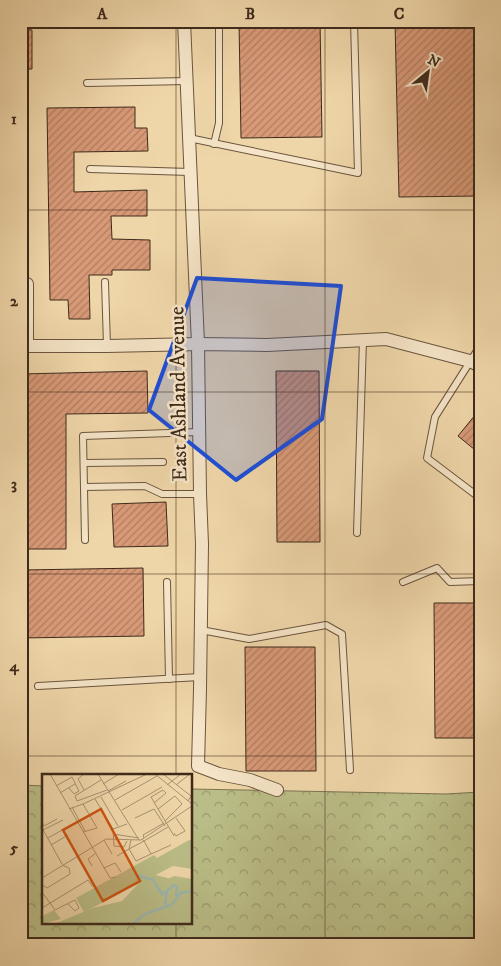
<svg xmlns="http://www.w3.org/2000/svg" width="501" height="966" viewBox="0 0 501 966" font-family="'IM FELL DW Pica',serif">
<style>
.park{fill:url(#park-crowns);stroke:#7c7451}
.building{fill:url(#building-hatch);stroke:#3e2a1b}
.lines{fill:none;stroke-linecap:round;stroke-linejoin:round}
.lane-casing{stroke:#6a553e;stroke-width:8}
.street-casing{stroke:#6a553e;stroke-width:14}
.lane{stroke:#f5e4c7;stroke-width:6}
.street{stroke:#f5e4c7;stroke-width:12}
.marked{fill:#1d4ed8;fill-opacity:0.2;stroke:#1d4ed8;stroke-width:4;stroke-linejoin:round}
.grid{fill:none;stroke:#3e2a1b;stroke-width:1;stroke-opacity:0.55}
.labels{text-anchor:middle;stroke-width:5;stroke-linejoin:round;paint-order:stroke}
.street-label{font-size:21px;fill:#3e2a1b;stroke:#f5e4c7}
.inset-river{fill:none;stroke:#9cb7b1;stroke-width:2.5}
.inset-road{fill:none;stroke:#a89170;stroke-width:1}
.view{fill:#ce520e;fill-opacity:0.15;stroke:#ce520e;stroke-width:2.5}
.inset-edge{fill:none;stroke:#3e2a1b;stroke-width:2.5}
.neatline{fill:none;stroke:#3e2a1b;stroke-width:2}
.grid-label{font-size:16px;text-anchor:middle;font-weight:bold;fill:#3e2a1b}
</style>
<defs>
<pattern id="park-crowns" width="20" height="18" patternUnits="userSpaceOnUse" patternTransform="scale(1.25)"><rect width="20" height="18" fill="#babd87"/><path d="M2 6a3 3 0 1 1 6 0M12 15a3 3 0 1 1 6 0" fill="none" stroke="#999a6e"/></pattern>
<pattern id="building-hatch" width="6" height="6" patternUnits="userSpaceOnUse" patternTransform="scale(1.25)"><rect width="6" height="6" fill="#d89977"/><path d="M-1 1l2-2M0 6l6-6M5 7l2-2" fill="none" stroke="#b17d61"/></pattern>
</defs>
<rect width="100%" height="100%" fill="#efd6a9"/>
<filter id="stains"><feTurbulence type="fractalNoise" baseFrequency=".004" numOctaves="4"/><feColorMatrix values="0 0 0 0 .2 0 0 0 0 .09 0 0 0 0 .02 0 0 0 .5 -.17"/></filter>
<radialGradient id="worn" r=".72"><stop offset=".6" stop-color="#630" stop-opacity="0"/><stop offset="1" stop-color="#630" stop-opacity=".3"/></radialGradient>
<path class="park" d="M21,785L44,786V922H191V789L446,794L480,792V945H21Z"/>
<g class="building">
<path d="M239,21H320L322,137L241,138Z"/>
<path d="M395,21H476L480,196L399,197Z"/>
<path d="M21,29L32,30V69H21Z"/>
<path d="M135,107V128H147L148,151L74,152V192L147,190V216H111L112,239L150,240V270H112V275H89L90,319H69L68,300H50L47,108Z"/>
<path d="M147,371L148,413L66,414V549H21V374Z"/>
<path d="M276,371H319L320,542H277Z"/>
<path d="M480,409V454L458,436Z"/>
<path d="M166,502L168,546L114,547L112,504Z"/>
<path d="M143,568L144,636L21,638V570Z"/>
<path d="M434,603H480V738H435Z"/>
<path d="M245,647H315L316,771H246Z"/>
</g>
<g class="lines">
<defs>
<g id="lane">
<path d="M87,83L187,81"/>
<path d="M189,138L358,173L354,21"/>
<path d="M214,144L219,123V21"/>
<path d="M90,169L190,172"/>
<path d="M105,282L107,346"/>
<path d="M480,346L435,417L427,458L480,498"/>
<path d="M84,463L163,462"/>
<path d="M84,487L145,486L162,494H200"/>
<path d="M357,533L363,340"/>
<path d="M85,540L83,436L199,432"/>
<path d="M167,582L169,679"/>
<path d="M403,582L437,568L450,582L480,581"/>
<path d="M201,630L249,639L326,625L342,634L350,770"/>
<path d="M38,686L200,677"/>
</g>
<g id="street">
<path d="M184,21L198,344L200,494L202,544L200,689L198,766L219,774L250,780L277,790"/>
<path d="M27,284V346"/>
<path d="M21,346H107L198,344L267,345L386,339L470,361L480,366"/>
</g>
</defs>
<use href="#lane" class="lane-casing"/>
<use href="#street" class="street-casing"/>
<use href="#lane" class="lane"/>
<use href="#street" class="street"/>
</g>
<path class="marked" d="M197,278L341,286L322,419L236,480L149,410Z"/>
<path class="grid" d="M176,21V775M325,21V945M21,210H480M21,392H480M21,574H480M21,756H480M176,922V945"/>
<g class="labels">
<g class="street-label">
<text transform="translate(178 394) rotate(-91)" y="7">East Ashland Avenue</text>
</g>
</g>
<g transform="translate(42 774)">
<rect width="150" height="150" fill="#efd6a9"/>
<path d="M113,101L134,106L71,150H12L51,134L80,127L100,106Z" fill="#babd87"/>
<path d="M147,66L150,67V95L131,92L42,138L34,124L112,81L115,84ZM132,102L150,105V150H49L48,148L71,134ZM12,136L19,145L0,150V142Z" fill="#babd87"/>
<path class="inset-river" d="M94,101L111,106L120,120L125,117M123,131L125,117L132,111L135,113L134,122M91,150L103,140L129,131L139,119L150,117"/>
<path class="inset-road" d="M8,0L68,104L74,103M42,0L36,5L42,16M56,0L97,66M113,0L150,30M121,0L149,22L146,27M59,6L33,22L35,27L65,16M61,10L77,0M125,11L139,0M134,11L148,0M14,12L30,3L37,17L32,20L27,14M66,17L84,7M18,19L33,10M59,23L76,52M53,25L71,55M73,26L115,2M112,29L124,19L121,16L109,23L132,62M41,30L105,0M30,33L43,57M27,35L41,30L55,54L41,58M116,35L133,22L140,30L123,47M80,36L120,13M93,44L112,35L123,52M0,48L2,52L15,45M85,50L71,55L72,72L82,73L85,67M0,54L20,90M1,56L21,46M132,59L134,62L143,57L134,44M71,60L97,64M6,64L22,55M102,64L101,61L122,49M100,65L102,67L109,80L94,87L87,75L102,67L126,53M62,66L70,80M9,71L26,61M109,80L129,71M75,82L87,75L89,66M50,92L46,85L54,79M62,94L73,89L79,98M0,104L64,65L99,66L150,32M0,111L5,114L28,100L27,94L20,91M0,118L13,136L33,126M26,130L33,137L37,134L33,126M0,134L46,106L51,113"/>
<path class="view" d="M59,35L98,107L61,127L21,56Z"/>
<rect width="150" height="150" class="inset-edge"/>
</g>
<rect width="501" height="966" fill="none" stroke="#efd6a9" stroke-width="55"/>
<g transform="translate(428 72) rotate(29)" stroke="#f5e4c7" stroke-width="4" paint-order="stroke">
<path d="M0-4L9 19L0 12L-9 19Z" fill="#3e2a1b"/>
<text y="-8" font-size="14" font-weight="bold" text-anchor="middle" fill="#3e2a1b">N</text>
</g>
<rect x="28" y="28" width="446" height="910" class="neatline"/>
<g class="grid-label">
<text x="102" y="19">A</text>
<text x="250" y="19">B</text>
<text x="399" y="19">C</text>
<text x="14" y="124">1</text>
<text x="14" y="306">2</text>
<text x="14" y="489">3</text>
<text x="14" y="671">4</text>
<text x="14" y="853">5</text>
</g>
<rect width="100%" height="100%" filter="url(#stains)"/>
<rect width="100%" height="100%" fill="url(#worn)"/>
</svg>
